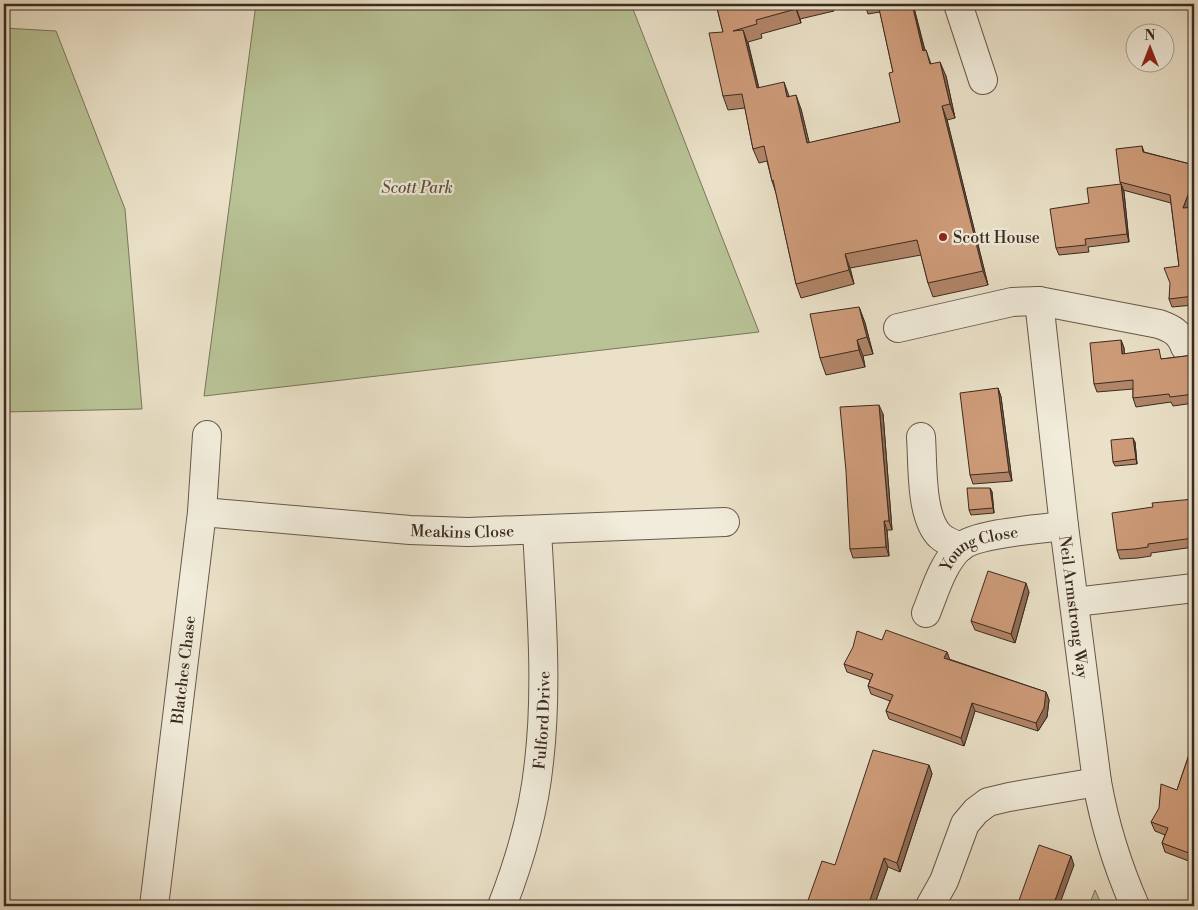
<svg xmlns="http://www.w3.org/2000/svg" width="1198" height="910" viewBox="0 0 1198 910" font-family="'Libre Bodoni',serif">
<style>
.green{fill:#b8c295;stroke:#7a765b}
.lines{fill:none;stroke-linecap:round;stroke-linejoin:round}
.minor-casing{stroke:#67584b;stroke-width:30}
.minor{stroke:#f1ecdb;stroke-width:28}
.wall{fill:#b18568;stroke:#3b2a21}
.shaded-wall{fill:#906c55;stroke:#3b2a21}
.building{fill:#ce9b79;stroke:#3b2a21}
.poi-dot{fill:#8f2418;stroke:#f1ecdb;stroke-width:2}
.labels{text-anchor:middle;stroke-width:4.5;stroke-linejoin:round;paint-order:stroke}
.park-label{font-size:16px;font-style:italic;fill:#5a503e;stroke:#f1ecdb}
.poi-label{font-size:16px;fill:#3b2a21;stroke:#f1ecdb;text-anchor:start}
.street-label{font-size:16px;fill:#3b2a21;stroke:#f1ecdb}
</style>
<rect width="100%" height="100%" fill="#eae1c8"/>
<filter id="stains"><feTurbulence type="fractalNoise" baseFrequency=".004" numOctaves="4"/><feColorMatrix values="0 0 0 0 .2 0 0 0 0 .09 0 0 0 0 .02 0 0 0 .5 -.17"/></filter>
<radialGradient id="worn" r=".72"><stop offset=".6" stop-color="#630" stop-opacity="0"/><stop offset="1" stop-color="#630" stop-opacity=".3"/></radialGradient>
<g class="green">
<path d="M256,4H631L759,332L204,396Z"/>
<path d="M4,28L56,31L125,209L142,409L4,412Z"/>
<path d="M1095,890L1102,906H1089Z"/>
</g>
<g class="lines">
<defs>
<g id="minor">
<path d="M958,4L983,80"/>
<path id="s1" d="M1039,301L1064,526L1097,782C1105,827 1117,865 1135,906"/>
<path d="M898,328L1012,302L1039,301L1159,324C1173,329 1180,333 1185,347"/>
<path d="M921,437C923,464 920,517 940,536C945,541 954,544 961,547"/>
<path id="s2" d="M202,512L410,530L468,532L725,522"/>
<path d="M1075,602L1194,588"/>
<path id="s3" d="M926,613C935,591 942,565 959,548C975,533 1041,529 1064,526"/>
<path id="s4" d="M154,906L202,512L207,435"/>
<path id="s5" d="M502,906C520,860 534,812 539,762C548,685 541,607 537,530"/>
<path d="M930,906L944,881L965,824L976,811L988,802L1009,797L1097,782"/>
</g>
</defs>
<use href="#minor" class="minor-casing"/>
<use href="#minor" class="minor"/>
</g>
<g class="wall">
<path d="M716,4H831L834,11L800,19L801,23L761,34L762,38L748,42L759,88L789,96L801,109L809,143L900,122L893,72L880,12L868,14L865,4H913L925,50H926L931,64L946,76L955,118L947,120L988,285L933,297L928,283L921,255L850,268L854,284L801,298L796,284L776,193L772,181L767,161L759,163L753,149L745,108L728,110L723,96V32Z"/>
<path d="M1142,146L1144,152L1194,165V194L1189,207H1194V305L1172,307L1169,299L1179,266L1171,203L1123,190L1120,182Z"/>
<path d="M1121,184L1124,192L1129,242L1088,247L1089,252L1059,255L1056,248L1089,203Z"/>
<path d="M859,307L865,323L873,354L863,356L865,367L826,375L820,358Z"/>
<path d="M1121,340L1124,348V354L1162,359L1194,355V403L1173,406L1171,402L1136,407L1133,398V389L1097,392L1094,384Z"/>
<path d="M998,388L1001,397L1012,481L973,484L970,475Z"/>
<path d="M883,414L892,530H887L889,556L853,558L850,549Z"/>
<path d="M1135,442L1137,464L1115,466L1113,462Z"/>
<path d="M990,488L992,492L994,513L971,515L969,510Z"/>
<path d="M1194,499V547L1151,553V556L1138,558L1120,559L1117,550L1153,507Z"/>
<path d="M1029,592L1015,643L975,630L971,621Z"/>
<path d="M882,640L947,652L949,659L1046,692L1049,700L1047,717L1038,731L975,711L964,746L889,719L886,711L890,701L871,694L868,686L870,680L847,672L844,664Z"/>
<path d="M1194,708V735L1192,734L1189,725Z"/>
<path d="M1194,740V863L1165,852L1162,843L1165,835L1155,831L1151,822L1177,790Z"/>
<path d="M929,765L932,774L900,872L888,867L874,906H806L835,865Z"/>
</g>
<g class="shaded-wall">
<path d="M912,4H913L928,65L923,51Z"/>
<path d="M795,5L800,19L801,23L796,9Z"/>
<path d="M743,30L748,44L762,102L757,88Z"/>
<path d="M940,62L946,76L955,118L950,104Z"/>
<path d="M784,82L789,96L787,97Z"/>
<path d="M796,95L801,109L813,158L807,143Z"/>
<path d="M942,106L947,120L988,285L983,271Z"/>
<path d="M1194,179V194L1186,216L1183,208Z"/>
<path d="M1121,184L1124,192L1129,242L1127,234Z"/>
<path d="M845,254L850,268L854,284L849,270Z"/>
<path d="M859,307L865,323L873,354L867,337Z"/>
<path d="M857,340L863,356L865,367L859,350Z"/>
<path d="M1121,340L1124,348L1125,363L1122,354Z"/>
<path d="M998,388L1001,397L1012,481L1009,472Z"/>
<path d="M879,405L883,414L892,530L889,521Z"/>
<path d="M1133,438L1135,442L1137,464L1136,459Z"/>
<path d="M990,488L992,492L994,513L993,508Z"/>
<path d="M884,521L887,530L889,556L886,547Z"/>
<path d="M1026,583L1029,592L1015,643L1011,634Z"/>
<path d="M947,652L950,660L944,658Z"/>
<path d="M1046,692L1049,700L1047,717L1038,731L1036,723Z"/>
<path d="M972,703L975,711L964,746L961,738Z"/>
<path d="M929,765L932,774L900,872L897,863Z"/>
<path d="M1071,856L1074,865L1059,906H1053Z"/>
<path d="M884,858L888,867L874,906H868Z"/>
</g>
<g class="building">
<path d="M716,4H800L795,5L796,9L756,20L757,24L733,31L743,30L757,88L784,82L787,97L796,95L807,143L900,122L889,73L893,72L878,4H912L923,51L926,50L930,64L940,62L950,104L942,106L983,271L928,283L917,240L845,254L849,270L796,284L773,180L772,181L764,146L753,149L742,94L723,96L709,33L723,32Z"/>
<path d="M1142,146L1143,152L1194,165V179L1183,208L1194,207V296L1169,299L1170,283L1164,268L1179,266L1170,195L1120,182L1116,149Z"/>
<path d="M1121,184L1127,234L1085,239L1086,245L1056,248L1050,209L1089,203L1087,188Z"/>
<path d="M859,307L867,337L857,340L859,350L820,358L810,314Z"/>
<path d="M1121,340L1122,354L1159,349L1161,359L1194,355V394L1170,397L1169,394L1133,398V380L1094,384L1090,343Z"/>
<path d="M998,388L1009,472L970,475L960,393Z"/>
<path d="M879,405L889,521H884L886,547L850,549L846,471L840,407Z"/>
<path d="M1133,438L1136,459L1113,462L1111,440Z"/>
<path d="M967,488H990L993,508L969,510Z"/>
<path d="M1194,499V538L1148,544V547L1135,549L1117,550L1112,513L1153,507L1152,503Z"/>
<path d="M988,571L1026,583L1011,634L971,621Z"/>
<path d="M886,630L947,652L944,658L1046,692L1044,708L1036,723L972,703L961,738L886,711L893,695L868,686L873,674L844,664L853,647L857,631L882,640Z"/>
<path d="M1194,708V727L1189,725Z"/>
<path d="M1194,740V855L1162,843L1168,828L1151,822L1159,808L1161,784L1177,790Z"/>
<path d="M873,750L929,765L897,863L884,858L868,906H806L822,861L835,865Z"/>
<path d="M1039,845L1071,856L1053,906H1017Z"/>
</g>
<circle class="poi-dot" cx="943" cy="237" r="5"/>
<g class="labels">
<g class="park-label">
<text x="417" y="193">Scott Park</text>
</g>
<g class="poi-label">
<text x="953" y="243">Scott House</text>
</g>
<g class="street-label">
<text dy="6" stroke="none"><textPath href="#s2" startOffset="261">Meakins Close</textPath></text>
<text dy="6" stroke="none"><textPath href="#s3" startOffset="91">Young Close</textPath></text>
<text dy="6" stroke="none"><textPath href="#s1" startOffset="308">Neil Armstrong Way</textPath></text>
<text dy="6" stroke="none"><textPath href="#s4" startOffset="238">Blatches Chase</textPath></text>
<text dy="6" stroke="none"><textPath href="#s5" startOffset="191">Fulford Drive</textPath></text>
</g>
</g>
<rect width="1198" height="910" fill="none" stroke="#eae1c8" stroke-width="20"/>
<rect x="5" y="5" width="1188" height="900" fill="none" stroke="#3b2a21" stroke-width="2.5"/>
<rect x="10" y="10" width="1178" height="890" fill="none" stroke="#3b2a21"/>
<g transform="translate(1150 48)"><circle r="24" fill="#f1ecdb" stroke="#a89e91"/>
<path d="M0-4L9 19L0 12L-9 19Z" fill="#8f2418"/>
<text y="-8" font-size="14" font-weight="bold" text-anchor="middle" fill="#3b2a21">N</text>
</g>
<rect width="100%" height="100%" filter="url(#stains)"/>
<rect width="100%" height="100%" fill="url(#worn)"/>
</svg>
